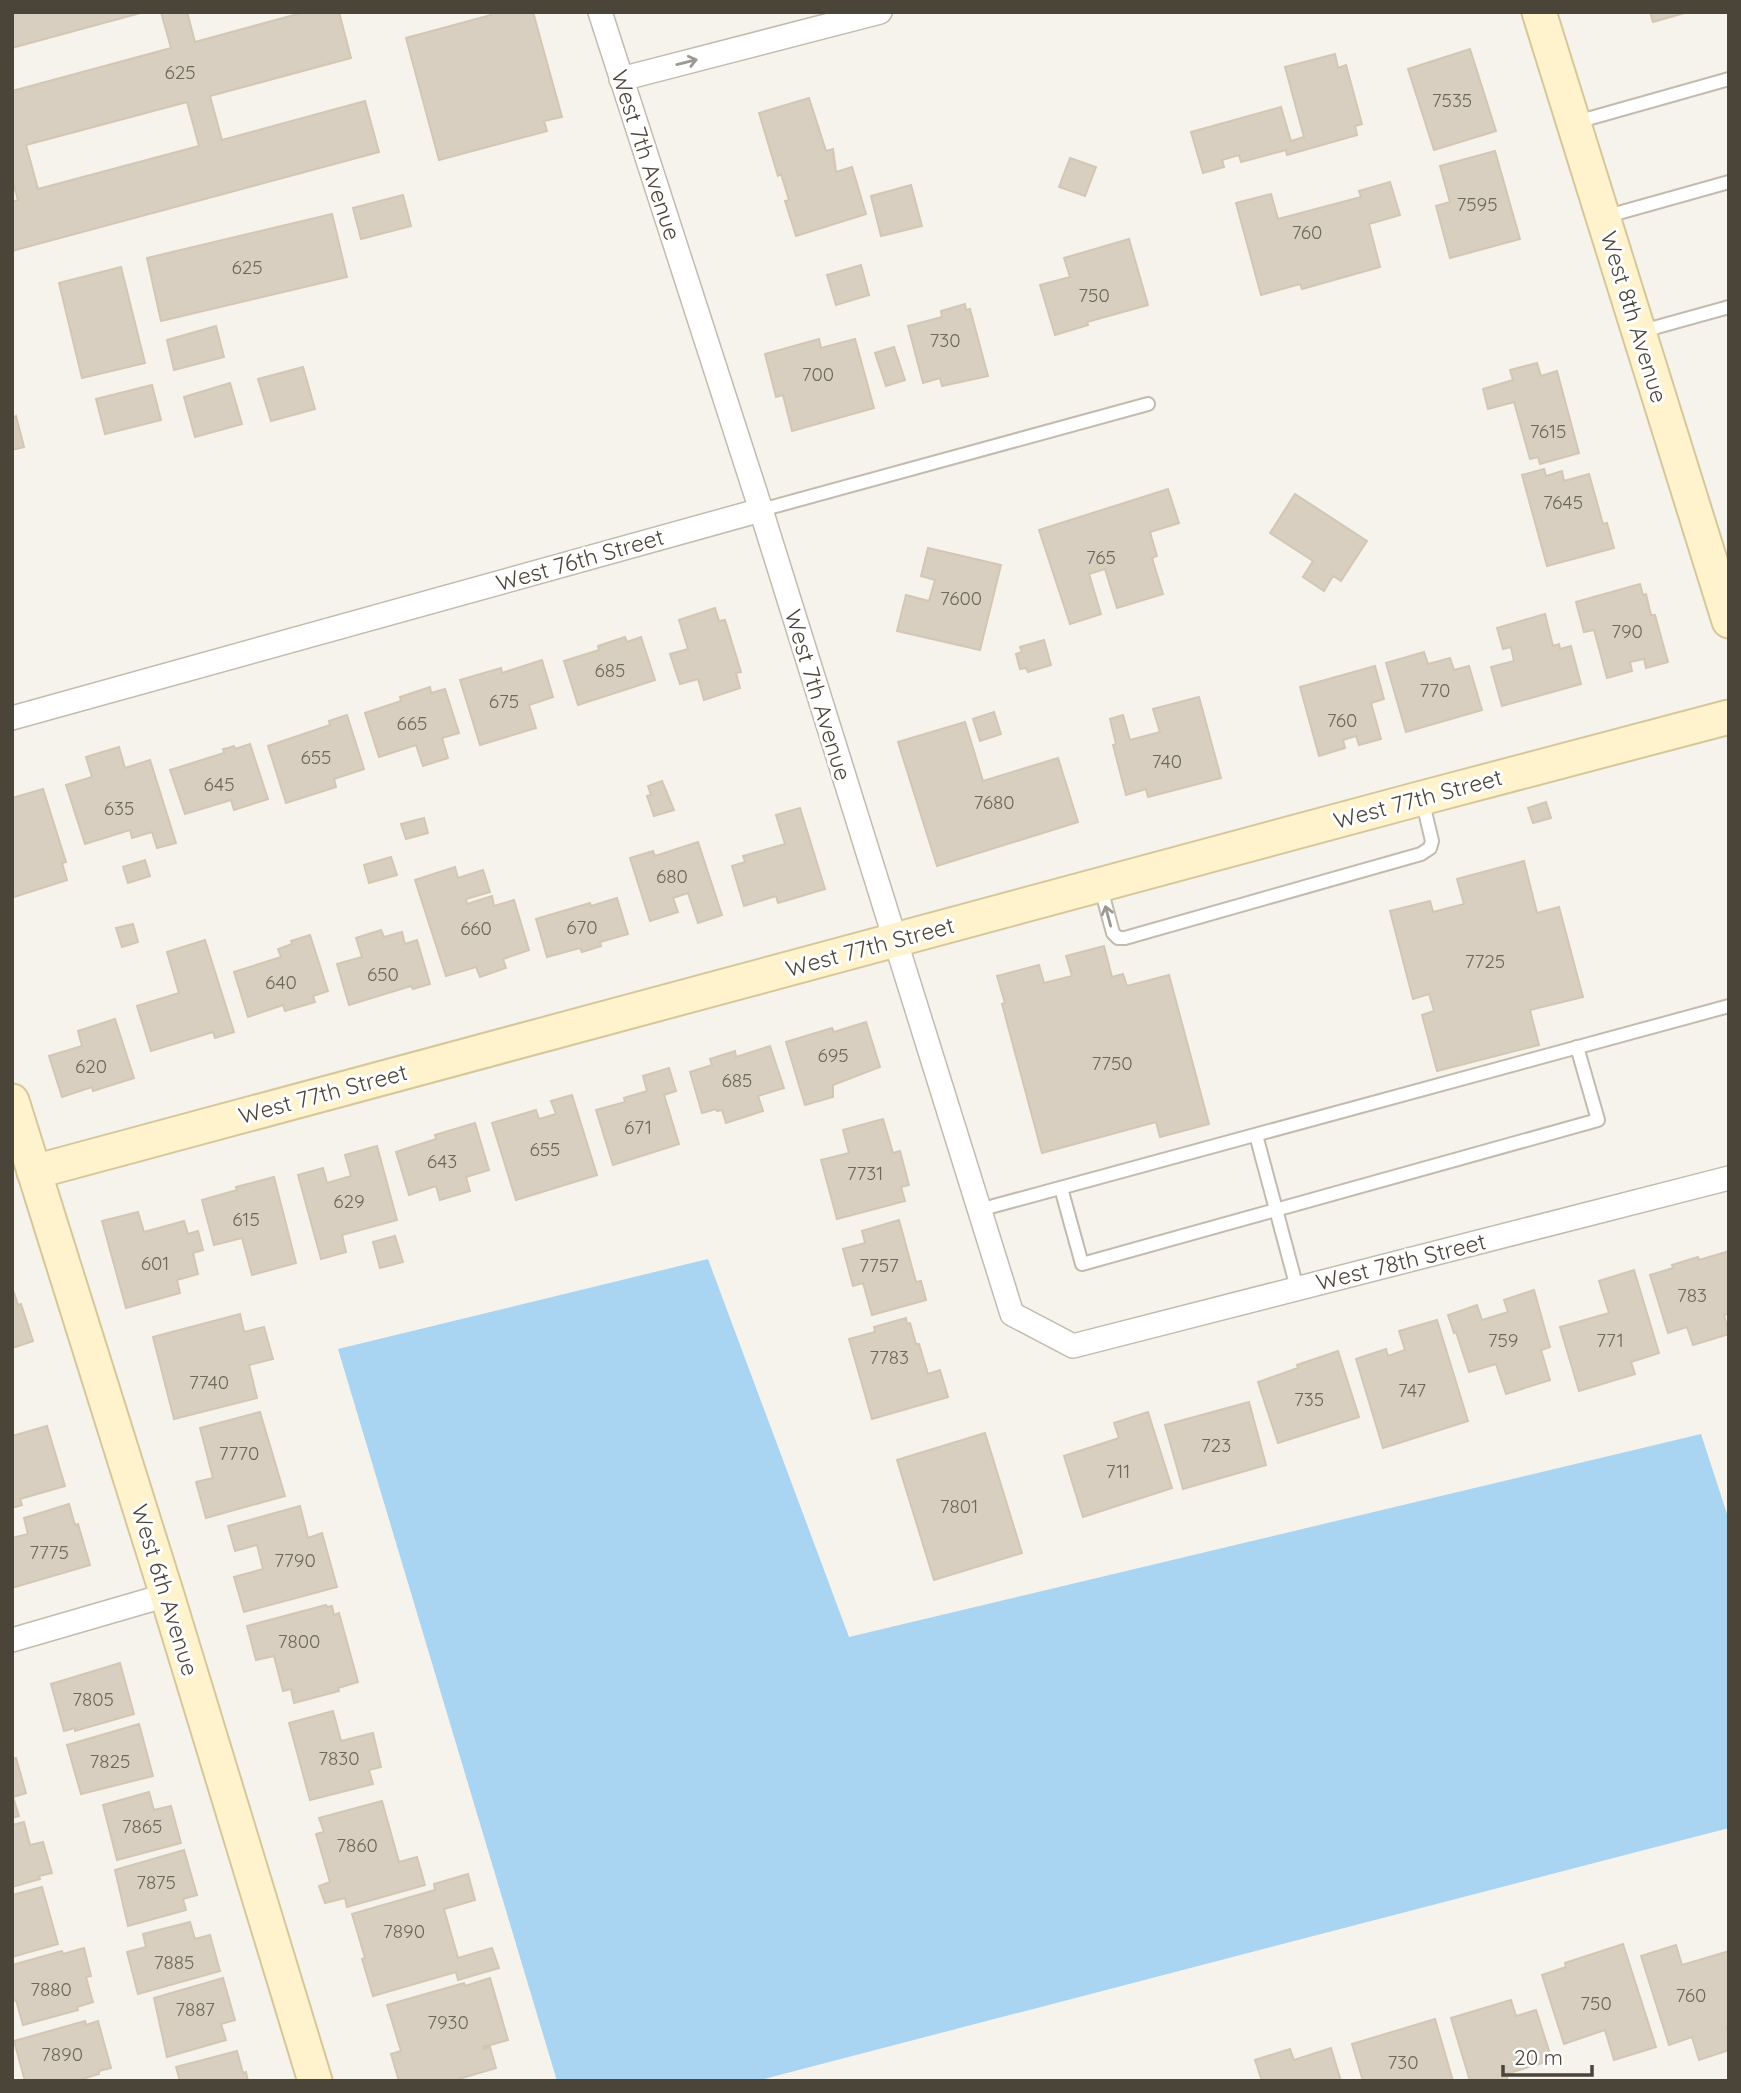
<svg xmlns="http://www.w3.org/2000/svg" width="1741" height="2093" viewBox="0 0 1741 2093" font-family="Quicksand,sans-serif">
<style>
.water{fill:#a9d4f2}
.building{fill:#d8cfc1;stroke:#d3c7b4;stroke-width:2;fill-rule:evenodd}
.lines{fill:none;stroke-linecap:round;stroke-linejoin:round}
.lane-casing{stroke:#c2bbae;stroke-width:16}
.street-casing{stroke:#c2bbae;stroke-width:26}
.secondary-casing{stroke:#d6c79b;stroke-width:37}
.lane{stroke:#fff;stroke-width:12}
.street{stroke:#fff;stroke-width:23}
.secondary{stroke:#fff3cd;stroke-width:33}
.oneway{stroke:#9c9892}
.labels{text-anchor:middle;stroke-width:6;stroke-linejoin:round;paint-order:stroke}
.number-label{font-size:19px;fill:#6e675b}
.street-label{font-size:23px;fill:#4b4439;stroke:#fff}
</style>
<rect width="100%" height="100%" fill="#f6f3ec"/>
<path class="water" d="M708,1259L849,1637L1701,1434L1729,1520V1828L756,2081H557L338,1349Z"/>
<g class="building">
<path d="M12,12H144L12,48Z"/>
<path d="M161,12H187L195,42L305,12H339L351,58L210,96L222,140L365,101L379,152L12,251V202L18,200L12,179V91L171,48ZM187,102L199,146L38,189L26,145Z"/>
<path d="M491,12H533L562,117L544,121L547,131L439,160L406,38L491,15Z"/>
<path d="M1650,12H1688L1653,22Z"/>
<path d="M1470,49L1496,131L1434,150L1408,69Z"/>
<path d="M1335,54L1338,68L1346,65L1362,124L1355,126L1357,135L1287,155L1286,150L1241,162L1239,155L1222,160L1224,167L1203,173L1191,132L1281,107L1291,141L1304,137L1285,67Z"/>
<path d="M809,98L826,151L833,149L836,172L852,167L866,214L796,236L785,201L789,200L781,174L778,176L759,113Z"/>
<path d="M1495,151L1520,239L1450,258L1436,206L1450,202L1440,166Z"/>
<path d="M1070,158L1096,167L1085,196L1059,187Z"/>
<path d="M1390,182L1400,215L1369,224L1380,267L1302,289L1300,284L1261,295L1236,203L1271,194L1278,219L1361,197L1359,191Z"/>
<path d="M911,185L922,226L881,236L871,196Z"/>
<path d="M403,195L411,226L361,239L353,208Z"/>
<path d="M332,214L347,277L161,321L147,258Z"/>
<path d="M1129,239L1148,305L1087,322L1088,325L1055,335L1040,285L1070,277L1064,258Z"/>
<path d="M861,265L869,295L836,305L827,275Z"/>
<path d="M121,267L145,363L82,378L59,283Z"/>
<path d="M965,304L966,310L970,309L988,376L942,386L940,378L923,383L908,326L942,317L941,311Z"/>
<path d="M216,326L224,357L174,370L167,340Z"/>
<path d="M819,339L821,348L855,339L874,408L792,431L783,395L776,397L765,354Z"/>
<path d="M894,347L905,380L886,386L875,353Z"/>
<path d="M1537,363L1541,376L1557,371L1579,453L1540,464L1538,457L1530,459L1514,402L1488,409L1483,389L1513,380L1510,370Z"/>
<path d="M303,367L315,409L271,421L258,379Z"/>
<path d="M230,383L242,424L195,437L184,397Z"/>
<path d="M152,385L161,420L105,434L96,399Z"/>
<path d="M16,416L24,447L12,450V418Z"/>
<path d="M1544,469L1546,476L1562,471L1564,481L1589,474L1603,524L1607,523L1614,548L1547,566L1522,475Z"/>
<path d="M1168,489L1179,523L1150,532L1157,556L1152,558L1163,594L1117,608L1105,569L1089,574L1101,614L1070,624L1039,530Z"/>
<path d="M1295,494L1367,541L1341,581L1333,576L1324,591L1303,577L1313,561L1270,533Z"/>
<path d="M928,548L1001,565L980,650L897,631L906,595L929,601L935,580L921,576Z"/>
<path d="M1640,584L1643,595L1646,594L1651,615H1655L1668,662L1646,668L1644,659L1630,662L1632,671L1607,678L1594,630L1584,632L1576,602Z"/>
<path d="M715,608L719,621L725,620L741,672L736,673L740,688L704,700L698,679L680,684L670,654L688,649L679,620Z"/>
<path d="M1545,614L1553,646L1559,644L1560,649L1571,646L1581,684L1502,706L1491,667L1514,661L1511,647L1503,649L1497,628Z"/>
<path d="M625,637L627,642L641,637L655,680L578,705L564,661L599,650L598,646Z"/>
<path d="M1044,640L1051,665L1028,672L1026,668L1020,669L1016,654L1022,652L1020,647Z"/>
<path d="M1424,652L1428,664L1450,658L1454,670L1469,666L1482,710L1406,732L1386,663Z"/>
<path d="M542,660L553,697L529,705L536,728L480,745L460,680L501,668L502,673Z"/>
<path d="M1375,666L1384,699L1371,703L1381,739L1359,745L1356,736L1343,740L1345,748L1319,756L1300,687Z"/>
<path d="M430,687L431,693L445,689L459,733L442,738L448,758L423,766L416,745L379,757L365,713L401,701L400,697Z"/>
<path d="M1199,697L1221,778L1148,797L1146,789L1126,795L1113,745L1116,744L1110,719L1123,715L1130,740L1160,732L1153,709Z"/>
<path d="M994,712L1001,734L980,741L973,719Z"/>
<path d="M347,715L364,769L334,779L336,787L286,803L268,746L330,725L329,721Z"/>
<path d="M965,722L983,781L1058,758L1078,822L937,866L898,742Z"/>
<path d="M250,744L268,799L234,810L231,800L185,814L170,770L224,753L223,749L228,748L234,746L235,749Z"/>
<path d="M119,747L125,768L150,760L176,843L157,848L152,832L132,838L130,830L85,844L66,785L92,777L86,757Z"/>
<path d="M662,781L674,810L654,816L647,796L651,795L648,786Z"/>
<path d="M43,789L66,862L62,863L67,880L14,897L12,891V798Z"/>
<path d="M1546,802L1551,818L1533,823L1528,808Z"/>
<path d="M800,808L825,889L778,903L776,896L744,906L732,866L745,862L743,856L785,844L776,815Z"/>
<path d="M424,818L428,833L406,839L401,824Z"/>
<path d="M698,842L722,915L698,923L688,893L673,898L678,912L650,921L630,858L653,851L655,856Z"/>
<path d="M391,857L397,875L369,883L364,865Z"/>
<path d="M145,860L150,876L128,883L123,867Z"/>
<path d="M1524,861L1537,913L1559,907L1583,997L1530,1010L1539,1045L1437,1071L1422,1015L1434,1011L1429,994L1413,999L1390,911L1430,901L1433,912L1464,904L1457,879Z"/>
<path d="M455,867L458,878L483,870L490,892L466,899L467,904L492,896L494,906L514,900L529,950L503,959L506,968L480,977L476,967L446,976L415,880Z"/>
<path d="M617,898L628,934L600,942L601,946L582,952L580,948L547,957L536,919L590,903L591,906Z"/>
<path d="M133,924L138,942L122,947L116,928Z"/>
<path d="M381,930L384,937L402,932L405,944L417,940L430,984L413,989L411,986L349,1005L337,964L362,957L356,938Z"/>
<path d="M310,935L328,991L313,996L315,1002L285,1011L283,1005L248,1017L234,972L281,957L278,949L292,944L291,941Z"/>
<path d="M205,940L234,1032L215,1038L213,1032L151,1051L137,1006L179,993L167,952Z"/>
<path d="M1104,946L1112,977L1123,974L1127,986L1169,975L1209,1124L1160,1137L1156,1122L1042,1153L1002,1004L1005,1003L997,976L1039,965L1044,983L1072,976L1066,956Z"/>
<path d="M115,1019L134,1078L93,1091L92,1087L62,1097L49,1056L82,1046L78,1031Z"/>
<path d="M866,1022L880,1067L833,1085V1097L805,1105L786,1042L832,1028L834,1032Z"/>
<path d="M770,1046L784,1088L758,1096L763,1111L726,1123L722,1110L717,1111L716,1109L702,1113L690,1072L712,1065L710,1059L735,1051L736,1057Z"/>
<path d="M669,1068L676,1091L664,1095L679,1144L613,1165L596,1110L625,1102L624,1098L647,1091L643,1076Z"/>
<path d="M572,1095L597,1175L516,1200L492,1123L536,1110L539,1119L556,1114L551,1101Z"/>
<path d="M883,1119L893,1153L900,1151L909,1185L901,1187L905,1201L837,1219L821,1160L849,1153L843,1130Z"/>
<path d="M475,1123L489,1170L466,1177L470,1191L440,1200L436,1186L409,1195L396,1152L436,1139L435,1135Z"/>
<path d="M377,1146L397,1220L342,1235L346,1252L321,1259L298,1175L323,1168L327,1183L351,1176L345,1155Z"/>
<path d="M274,1177L296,1263L252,1275L242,1238L214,1245L202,1200L237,1190L236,1187Z"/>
<path d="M138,1212L144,1232L184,1221L188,1234L198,1231L203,1250L193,1253L198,1274L177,1280L180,1293L126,1308L102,1221Z"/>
<path d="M899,1220L916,1282L921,1281L926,1300L872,1315L863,1283L853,1286L843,1249L865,1243L862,1231Z"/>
<path d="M395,1236L403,1262L380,1268L373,1242Z"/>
<path d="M1729,1251V1314L1724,1315L1729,1334L1693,1345L1687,1327L1668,1333L1650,1275L1673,1268L1672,1265L1698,1257L1699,1260Z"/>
<path d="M1634,1270L1659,1353L1631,1362L1635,1374L1579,1391L1560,1327L1609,1313L1599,1281Z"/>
<path d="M12,1287L18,1305L21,1304L33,1341L12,1348Z"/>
<path d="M1534,1290L1550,1347L1541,1350L1550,1380L1506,1394L1496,1364L1469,1372L1456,1332L1454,1333L1448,1315L1477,1305L1482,1320L1508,1312L1504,1300Z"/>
<path d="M240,1314L244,1332L264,1327L273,1359L249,1365L257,1398L174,1419L153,1337Z"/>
<path d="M906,1318L907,1324L910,1323L916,1344H919L928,1374L940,1370L948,1397L872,1419L849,1339L875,1332L874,1327Z"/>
<path d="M1437,1320L1468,1421L1383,1448L1356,1359L1386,1349L1388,1356L1405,1350L1399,1331Z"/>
<path d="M1338,1351L1359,1417L1278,1443L1258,1382L1298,1368L1297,1365Z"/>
<path d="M1249,1402L1266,1465L1183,1489L1165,1425Z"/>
<path d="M260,1412L285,1496L206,1518L196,1482L213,1478L200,1428Z"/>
<path d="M1148,1412L1172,1488L1083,1517L1064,1456L1119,1438L1114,1423Z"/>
<path d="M47,1426L65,1486L20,1499L22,1505L12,1508V1436Z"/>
<path d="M985,1433L1022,1553L934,1580L897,1460Z"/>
<path d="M69,1504L75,1525L78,1524L90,1565L12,1588V1538L28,1534L24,1518Z"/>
<path d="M300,1506L308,1538L322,1533L337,1587L244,1612L234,1577L263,1569L257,1545L235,1551L228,1526Z"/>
<path d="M326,1605L327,1607L332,1606L334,1615L339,1613L358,1682L338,1688L339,1691L294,1703L291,1689L283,1691L274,1656L256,1660L247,1626Z"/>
<path d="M120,1663L134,1714L75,1731V1728L64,1731L51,1684Z"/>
<path d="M333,1711L341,1741L373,1733L381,1767L369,1770L373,1784L310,1800L289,1723Z"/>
<path d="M139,1724L153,1776L81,1794L67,1745Z"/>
<path d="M16,1758L26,1793L13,1797L19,1816L12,1818V1759Z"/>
<path d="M149,1792L154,1810L171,1806L181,1843L117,1860L103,1805Z"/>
<path d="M382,1801L399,1862L417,1857L425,1885L347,1907L345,1898L325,1903L319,1886L330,1882L316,1834L324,1832L319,1818Z"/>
<path d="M24,1822L30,1845L43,1842L52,1873L39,1876L40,1879L12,1887V1825Z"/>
<path d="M184,1850L197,1895L183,1899L186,1910L128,1926L115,1870Z"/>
<path d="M468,1874L475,1900L444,1909L458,1958L492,1948L499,1968L458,1980L456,1972L373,1996L362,1959L365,1958L352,1914L435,1890L434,1884Z"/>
<path d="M42,1887L58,1944L12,1957V1895Z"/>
<path d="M190,1922L195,1939L210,1935L220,1971L138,1994L127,1952L146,1947L143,1934Z"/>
<path d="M1623,1944L1656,2047L1614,2060L1605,2030L1564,2044L1542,1975L1566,1967L1565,1963Z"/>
<path d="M1676,1945L1682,1965L1729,1951V2026L1726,2027L1729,2037V2050L1699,2060L1692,2037L1669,2045L1641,1956Z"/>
<path d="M84,1948L91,1976L86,1977L93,2002L77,2007L78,2010L23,2025L16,2000L12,2001V1965L62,1951L63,1954Z"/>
<path d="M223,1978L235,2020L221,2024L226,2040L167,2057L154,1998Z"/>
<path d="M490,1978L508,2040L483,2047L484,2049L490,2047L496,2068L452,2081H399L391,2054L401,2051L387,2005L464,1983L465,1986Z"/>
<path d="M1511,2000L1516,2016L1536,2010L1552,2060L1506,2074L1508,2081H1470L1451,2018Z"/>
<path d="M1435,2019L1453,2081H1363L1352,2044Z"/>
<path d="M85,2021L86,2025L98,2021L111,2068L99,2071V2074L75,2081H25L14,2041Z"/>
<path d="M1331,2048L1341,2081H1262L1255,2060L1290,2049L1294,2060Z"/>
<path d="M237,2051L243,2073L246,2072L248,2081H180L176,2067Z"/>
</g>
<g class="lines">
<defs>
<g id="lane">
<path d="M1573,123L1729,79"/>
<path d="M1604,217L1729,182"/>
<path d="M1639,332L1729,307"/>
<path d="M761,510L1148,404"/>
<path d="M1100,885L1113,933L1118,938H1125L1421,854L1430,848L1432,841L1422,799"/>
<path d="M1256,1135L1297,1288"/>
<path d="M1061,1188L1082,1264L1598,1120L1577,1047"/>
<path d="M979,1210L1729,1006"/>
</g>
<g id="street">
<path d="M600,12L761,510L1012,1314L1073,1346L1729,1178"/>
<path d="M621,79L880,12"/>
<path d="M12,718L761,510"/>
<path d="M12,1640L167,1595"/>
</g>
<g id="secondary">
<path d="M1539,12L1729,621"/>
<path d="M12,1101L167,1595L315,2081"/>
<path d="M34,1172L1422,798L1729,717"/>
</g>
</defs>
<use href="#lane" class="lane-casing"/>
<use href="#street" class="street-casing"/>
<use href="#secondary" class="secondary-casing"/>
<use href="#lane" class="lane"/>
<use href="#street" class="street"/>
<use href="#secondary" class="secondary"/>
</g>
<defs><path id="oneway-shaft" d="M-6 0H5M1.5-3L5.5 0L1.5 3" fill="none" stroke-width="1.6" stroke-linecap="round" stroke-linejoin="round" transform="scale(1.75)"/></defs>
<g class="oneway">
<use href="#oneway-shaft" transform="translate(687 62) rotate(-14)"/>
<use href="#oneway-shaft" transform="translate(1108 916) rotate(-105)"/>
</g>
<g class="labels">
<g class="number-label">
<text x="180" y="79">625</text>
<text x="1452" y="107">7535</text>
<text x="1477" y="211">7595</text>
<text x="1307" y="239">760</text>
<text x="247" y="274">625</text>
<text x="1094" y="302">750</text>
<text x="945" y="347">730</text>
<text x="818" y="381">700</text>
<text x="1548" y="438">7615</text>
<text x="1563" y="509">7645</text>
<text x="1101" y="564">765</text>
<text x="961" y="605">7600</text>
<text x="1627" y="638">790</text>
<text x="610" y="677">685</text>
<text x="1435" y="697">770</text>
<text x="504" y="708">675</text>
<text x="1342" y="727">760</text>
<text x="412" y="730">665</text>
<text x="316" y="764">655</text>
<text x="1167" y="768">740</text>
<text x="219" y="791">645</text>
<text x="994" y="809">7680</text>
<text x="119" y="815">635</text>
<text x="672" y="883">680</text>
<text x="582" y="934">670</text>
<text x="476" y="935">660</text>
<text x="1485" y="968">7725</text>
<text x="383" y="981">650</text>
<text x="281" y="989">640</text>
<text x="833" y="1062">695</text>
<text x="1112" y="1070">7750</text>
<text x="91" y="1073">620</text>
<text x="737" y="1087">685</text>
<text x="638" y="1134">671</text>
<text x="545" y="1156">655</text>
<text x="442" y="1168">643</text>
<text x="865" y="1180">7731</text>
<text x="349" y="1208">629</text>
<text x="246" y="1226">615</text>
<text x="155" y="1270">601</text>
<text x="879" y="1272">7757</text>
<text x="1692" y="1302">783</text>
<text x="1503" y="1347">759</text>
<text x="1610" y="1347">771</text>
<text x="889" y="1364">7783</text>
<text x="209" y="1389">7740</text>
<text x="1412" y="1397">747</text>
<text x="1309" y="1406">735</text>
<text x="1216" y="1452">723</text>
<text x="239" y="1460">7770</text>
<text x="1118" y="1478">711</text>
<text x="959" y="1513">7801</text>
<text x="49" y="1559">7775</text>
<text x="295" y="1567">7790</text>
<text x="299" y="1648">7800</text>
<text x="93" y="1706">7805</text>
<text x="339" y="1765">7830</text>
<text x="110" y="1768">7825</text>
<text x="142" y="1833">7865</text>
<text x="357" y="1852">7860</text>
<text x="156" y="1889">7875</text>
<text x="404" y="1938">7890</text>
<text x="174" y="1969">7885</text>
<text x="51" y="1996">7880</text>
<text x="1691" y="2002">760</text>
<text x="1596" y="2010">750</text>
<text x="195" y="2016">7887</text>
<text x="448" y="2029">7930</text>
<text x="62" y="2061">7890</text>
<text x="1403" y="2069">730</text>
</g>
<g class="street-label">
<text transform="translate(646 155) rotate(72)" y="8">West 7th Avenue</text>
<text transform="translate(1634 317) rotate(73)" y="8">West 8th Avenue</text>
<text transform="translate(580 560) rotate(-16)" y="8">West 76th Street</text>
<text transform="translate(818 695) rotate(73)" y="8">West 7th Avenue</text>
<text transform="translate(1418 799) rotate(-15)" y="8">West 77th Street</text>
<text transform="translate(870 947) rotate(-15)" y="8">West 77th Street</text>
<text transform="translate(323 1094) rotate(-15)" y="8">West 77th Street</text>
<text transform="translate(1401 1262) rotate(-14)" y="8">West 78th Street</text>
<text transform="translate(165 1590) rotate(73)" y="8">West 6th Avenue</text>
</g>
</g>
<rect width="1741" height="2093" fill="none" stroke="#4b4439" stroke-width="28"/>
<path d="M1503 2065v10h89v-10" fill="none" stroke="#4b4439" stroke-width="3.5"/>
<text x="1514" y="2065" font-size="21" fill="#4b4439" stroke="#ffffff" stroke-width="5" paint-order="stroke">20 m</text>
</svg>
